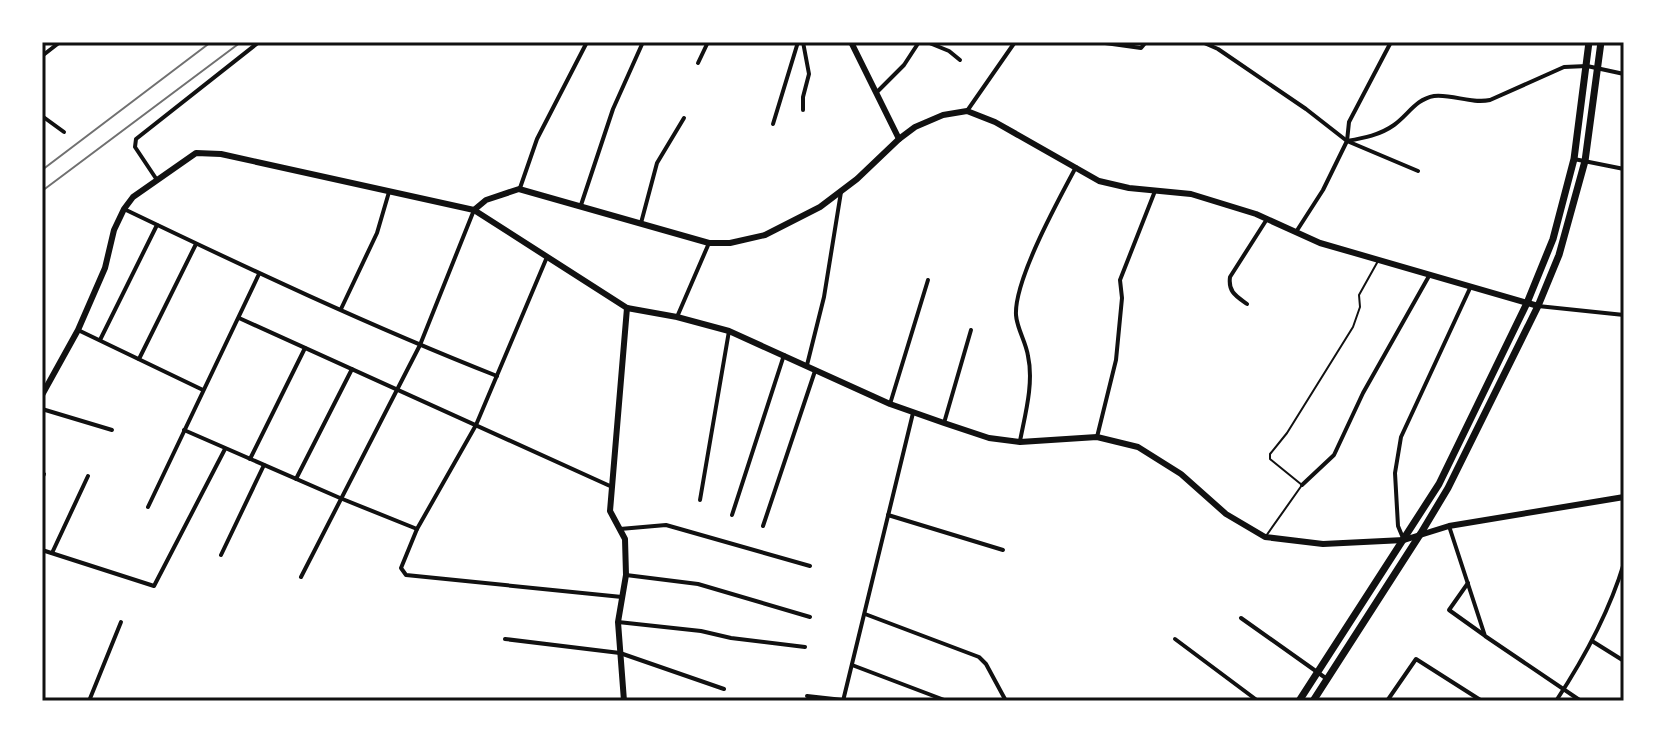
<svg xmlns="http://www.w3.org/2000/svg" width="1666" height="743" viewBox="0 0 1666 743" font-family="'Times New Roman',serif">
<style>
.lines{fill:none;stroke-linecap:round;stroke-linejoin:round}
.service{stroke:#111;stroke-width:2}
.minor{stroke:#111;stroke-width:4}
.tertiary{stroke:#111;stroke-width:6}
.primary{stroke:#111;stroke-width:7}
.rail{stroke:#707070;stroke-width:2}
.neatline{fill:none;stroke:#111;stroke-width:3}
</style>
<rect width="100%" height="100%" fill="#fff"/>
<g class="lines">
<path class="service" d="M1266,536L1302,485L1270,459V454L1287,433L1353,327L1360,307L1359,295L1378,261"/>
<g class="minor">
<path d="M803,42L809,74L803,97V110"/>
<path d="M927,42L949,51L960,60"/>
<path d="M1098,42L1141,48L1146,42"/>
<path d="M1202,42L1218,49L1306,109L1347,141L1418,171"/>
<path d="M42,56L60,42"/>
<path d="M698,63L708,42"/>
<path d="M877,92L904,65L919,42"/>
<path d="M967,111L1015,42"/>
<path d="M42,116L64,132"/>
<path d="M773,124L798,42"/>
<path d="M1347,141C1364,138 1380,135 1394,125C1408,115 1416,99 1434,96C1453,94 1471,104 1490,100L1564,67L1587,66L1624,74"/>
<path d="M1574,159L1624,169"/>
<path d="M157,180L135,147L136,139L259,42"/>
<path d="M520,188L537,139L587,42"/>
<path d="M581,205L613,109L643,42"/>
<path d="M124,209C247,268 370,326 497,376"/>
<path d="M641,223L657,163L684,118"/>
<path d="M1296,232L1323,190L1347,141L1349,122L1391,42"/>
<path d="M547,257L476,425L417,529L401,568L406,575L622,597"/>
<path d="M1247,304C1236,296 1228,292 1230,277L1267,219"/>
<path d="M1538,306L1624,315"/>
<path d="M341,309L377,233L389,192"/>
<path d="M677,317L709,243"/>
<path d="M239,318L610,486"/>
<path d="M78,330L203,390"/>
<path d="M100,340L157,225"/>
<path d="M139,359L196,244"/>
<path d="M807,365L824,297L841,192"/>
<path d="M890,404L928,280"/>
<path d="M42,409L112,430"/>
<path d="M944,423L971,330"/>
<path d="M184,430L340,498L417,529"/>
<path d="M1097,437L1116,360L1122,298L1120,280L1155,191"/>
<path d="M1020,441C1025,415 1034,383 1028,356C1026,342 1017,329 1016,315C1014,280 1059,199 1076,167"/>
<path d="M250,459L305,348"/>
<path d="M42,478L44,474"/>
<path d="M296,479L352,369"/>
<path d="M1302,485L1334,455L1363,393L1429,276"/>
<path d="M700,500L729,331"/>
<path d="M148,507L259,274"/>
<path d="M732,515L784,355"/>
<path d="M888,515L1003,550"/>
<path d="M763,526L815,371"/>
<path d="M1449,526L1485,636L1581,701"/>
<path d="M620,529L666,525L810,566"/>
<path d="M1403,538L1398,526L1395,473L1401,437L1471,286"/>
<path d="M42,550L154,586L225,449"/>
<path d="M52,553L88,476"/>
<path d="M221,555L264,465"/>
<path d="M626,575L698,584L810,617"/>
<path d="M301,577L420,345L474,210"/>
<path d="M1468,583L1449,610L1484,635"/>
<path d="M865,614L979,657L986,664L1006,701"/>
<path d="M1241,618L1327,679"/>
<path d="M618,622L701,631L731,638L805,647"/>
<path d="M505,639L620,653L724,689"/>
<path d="M1175,639L1258,701"/>
<path d="M1592,641L1624,661"/>
<path d="M852,665L947,701"/>
<path d="M807,696L843,700"/>
<path d="M1153,700L1155,701"/>
<path d="M89,701L121,622"/>
<path d="M843,701L913,413"/>
<path d="M1387,701L1416,659L1482,701"/>
<path d="M1556,701C1585,657 1609,613 1624,563"/>
</g>
<g class="tertiary">
<path d="M851,42L899,139"/>
<path d="M474,210L486,200L519,189L709,243H730L765,235L820,207L857,179L899,139L915,127L943,115L967,111L995,122L1099,181L1129,188L1191,194L1256,214L1320,243L1538,306"/>
<path d="M42,395L78,330L105,268L114,230L124,209L133,197L196,153L221,154L474,210L627,308L677,317L729,331L890,404L944,423L989,438L1020,442L1097,437L1138,447L1181,474L1226,514L1265,537L1323,544L1404,540L1449,526L1624,497"/>
<path d="M624,701L618,622L626,575L625,539L610,511L627,308"/>
</g>
<g class="primary">
<path d="M1299,701L1439,484L1527,303L1553,239L1574,159L1589,42"/>
<path d="M1313,701L1421,533L1448,488L1538,306L1559,255L1585,161L1601,42"/>
</g>
<g class="rail">
<path d="M42,170L211,42"/>
<path d="M42,191L241,42"/>
</g>
</g>
<rect width="1666" height="743" fill="none" stroke="#ffffff" stroke-width="88"/>
<rect x="44" y="44" width="1578" height="655" class="neatline"/>
</svg>
